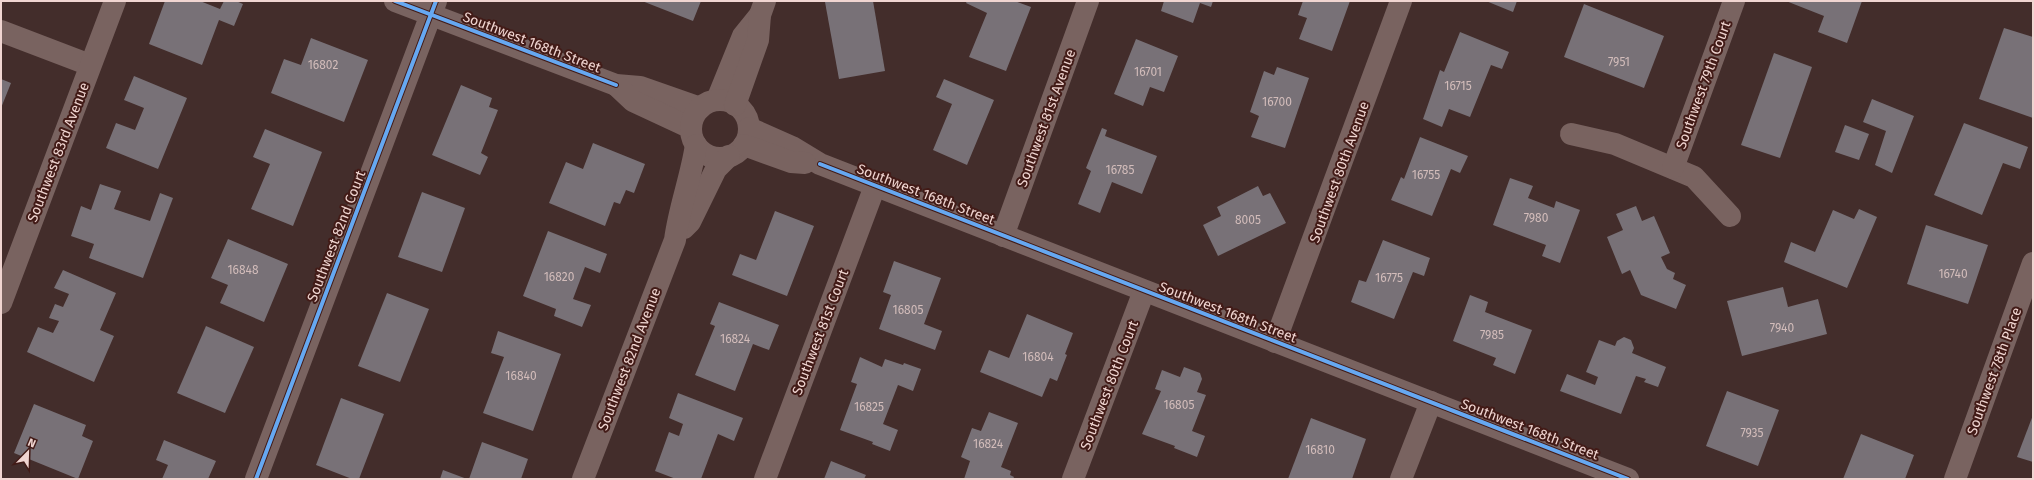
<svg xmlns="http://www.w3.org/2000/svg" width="2034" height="480" viewBox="0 0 2034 480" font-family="'Fira Sans',sans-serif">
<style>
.building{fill:#787177}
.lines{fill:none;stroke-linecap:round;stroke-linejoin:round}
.minor{stroke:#796360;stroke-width:22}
.cycleway-casing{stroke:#421b17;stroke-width:6}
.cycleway{stroke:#66a8f1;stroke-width:4}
.labels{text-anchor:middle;stroke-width:4;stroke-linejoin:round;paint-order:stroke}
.number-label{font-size:12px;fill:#d2bcba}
.street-label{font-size:14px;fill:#f0d5d1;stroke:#421b17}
</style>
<rect width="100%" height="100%" fill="#432d2b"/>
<g class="building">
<path d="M165,1H200L220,9L224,1H236L243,4L234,26L219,20L202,65L149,44Z"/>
<path d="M642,1H701L693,21Z"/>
<path d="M873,1L885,71L839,79L825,2Z"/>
<path d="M967,1H1015L1031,7L1006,71L969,57L987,13L966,3Z"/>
<path d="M1164,1H1213L1211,7L1200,3L1193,23L1161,11Z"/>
<path d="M1303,1H1350L1332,51L1299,39L1307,18L1298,15Z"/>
<path d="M1486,1H1517L1513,12Z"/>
<path d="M1786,1H1862L1847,43L1818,32L1824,16Z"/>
<path d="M1584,4L1664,36L1644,88L1564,57Z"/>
<path d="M2004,28L2033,37V118L1979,99Z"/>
<path d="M1460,32L1509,52L1502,69L1491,65L1470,117L1449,109L1442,127L1423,119L1440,70L1444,72Z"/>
<path d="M311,38L368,60L344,122L271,93L284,59L301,65Z"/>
<path d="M1136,39L1178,56L1164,92L1150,87L1143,106L1114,94Z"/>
<path d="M1774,53L1812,67L1780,158L1741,145Z"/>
<path d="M1277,67L1309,78L1285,148L1251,137L1259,116L1250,112L1264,71L1274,75Z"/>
<path d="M134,76L187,98L158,169L106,148L116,123L135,130L144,108L124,100Z"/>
<path d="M1,79L11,83L1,108Z"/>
<path d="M944,79L994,100L967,165L933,150L952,104L936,97Z"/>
<path d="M461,85L492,98L489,107L498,110L481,153L488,157L480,175L432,155Z"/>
<path d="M1872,99L1914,116L1892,173L1875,165L1886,131L1863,122Z"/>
<path d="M1964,123L2028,147L2020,169L2003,163L1982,215L1934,195Z"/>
<path d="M1845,125L1869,134L1859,160L1835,152Z"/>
<path d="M1102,128L1107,130L1105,136L1157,156L1142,194L1112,182L1100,213L1078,204L1091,171L1086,168Z"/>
<path d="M265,129L322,152L293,226L251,209L270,164L253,157Z"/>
<path d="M1420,137L1468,156L1460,173L1451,169L1432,216L1391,200L1401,177L1404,179Z"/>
<path d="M593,143L645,164L634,193L626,190L620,204L614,202L605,226L549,203L566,162L583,169Z"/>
<path d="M1510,178L1533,186L1528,198L1554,208L1556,201L1580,210L1560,263L1542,256L1546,245L1493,225Z"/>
<path d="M100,184L121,191L114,209L150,221L160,193L173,198L143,278L89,258L94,244L71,236L81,206L91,210Z"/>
<path d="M1258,186L1263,196L1270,193L1286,223L1218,256L1203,225L1221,216L1217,207Z"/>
<path d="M422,192L465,208L442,272L398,257Z"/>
<path d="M1636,206L1642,221L1654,216L1670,253L1661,257L1667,269L1675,273L1673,279L1686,285L1676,309L1641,295L1630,270L1622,274L1607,237L1623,230L1616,214Z"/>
<path d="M1859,209L1877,217L1847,288L1784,262L1791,242L1815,252L1833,210L1854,219Z"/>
<path d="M775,211L814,226L787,296L732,275L740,254L756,260Z"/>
<path d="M1926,225L1988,245L1968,304L1907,284Z"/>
<path d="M548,231L607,254L600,273L585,267L573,299L591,305L582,327L554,316L556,309L523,296Z"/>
<path d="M228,239L288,264L264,322L220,303L228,285L211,278Z"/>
<path d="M1383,240L1430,258L1424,276L1413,272L1394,319L1351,302L1359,280L1366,282Z"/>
<path d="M894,261L941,278L924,324L942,331L935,350L879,329L891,295L883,292Z"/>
<path d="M63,270L116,293L100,330L114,336L94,382L27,352L38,327L53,333L59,321L49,318L55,304L63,307L69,294L54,288Z"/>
<path d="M1783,287L1788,307L1818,299L1827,334L1742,356L1727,301Z"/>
<path d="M387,293L429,309L400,382L358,366Z"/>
<path d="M1470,295L1488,302L1485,312L1532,330L1515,374L1493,365L1496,358L1453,341Z"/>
<path d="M719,302L779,325L769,350L753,344L735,391L695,375L715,326L710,324Z"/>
<path d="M1027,314L1073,333L1065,354L1067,355L1057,381L1050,378L1042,397L980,372L989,350L1009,358Z"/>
<path d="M206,326L254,347L225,413L177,393Z"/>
<path d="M498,331L561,354L533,431L483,413L504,357L491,353Z"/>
<path d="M1624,337L1631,340L1634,348L1632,353L1666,367L1658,387L1644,382L1646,379L1636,376L1621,414L1560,391L1567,374L1595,385L1598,377L1586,372L1599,340L1615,346L1617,341Z"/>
<path d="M860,357L882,367L885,359L903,365L904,363L921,369L913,391L898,385L883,424L898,430L890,451L872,444L873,442L840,430L857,384L851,382Z"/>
<path d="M1184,367L1200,373L1202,379L1197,392L1206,395L1192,431L1205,436L1197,457L1174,448L1175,446L1142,434L1161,391L1155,389L1162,370L1180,377Z"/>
<path d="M1727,391L1779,410L1758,466L1706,446Z"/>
<path d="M678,393L743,418L734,441L718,434L701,479H676L655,471L669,432L679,436L683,424L669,418Z"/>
<path d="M341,398L384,414L359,479H352L316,465Z"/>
<path d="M34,404L86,425L82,436L93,441L78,479L14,453Z"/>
<path d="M989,412L1018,423L1001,467L1011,471L1010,475L1014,477L1013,479H964L970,461L961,457L972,428L981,431Z"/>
<path d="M2033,415V462L2017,457Z"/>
<path d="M1311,418L1366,439L1352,479H1288Z"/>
<path d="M1861,434L1914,455L1905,479H1843Z"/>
<path d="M164,440L216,461L208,479H162L168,465L156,460Z"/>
<path d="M482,442L528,459L521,479H469Z"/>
<path d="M831,461L866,475L864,479H824Z"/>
<path d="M443,470L467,479H440Z"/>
</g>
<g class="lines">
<g class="minor">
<path d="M395,1L616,85L640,87L700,108"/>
<path d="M1,31L90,65"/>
<path d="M616,85L633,101L691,128"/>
<path d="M717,100L743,36L760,15"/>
<circle cx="720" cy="129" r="29"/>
<path d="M735,105L758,40L760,15L765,1"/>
<path d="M749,128L792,147L820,164L1628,479"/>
<path d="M1571,134L1615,144L1694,177L1730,216"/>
<path d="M744,145L791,162L805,163"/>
<path d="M1673,168L1734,1"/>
<path d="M684,228L690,222L716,169L729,156"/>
<path d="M1003,236L1088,1"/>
<path d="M1,303L115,1"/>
<path d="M1275,342L1401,1"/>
<path d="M256,479L436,1"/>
<path d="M583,479L675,240C679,208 691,178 696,145"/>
<path d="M765,479L875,186"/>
<path d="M1073,479L1144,291"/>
<path d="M1401,479L1431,402"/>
<path d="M1955,479L2033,263"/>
</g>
<defs>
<g id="cycleway">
<path d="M395,1L616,85"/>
<path d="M820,164L1628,479"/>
<path d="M256,479L436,1"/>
</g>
</defs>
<use href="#cycleway" class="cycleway-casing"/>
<use href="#cycleway" class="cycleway"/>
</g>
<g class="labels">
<g class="number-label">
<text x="1619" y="66">7951</text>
<text x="323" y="69">16802</text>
<text x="1148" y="76">16701</text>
<text x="1458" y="90">16715</text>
<text x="1277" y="106">16700</text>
<text x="1120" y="174">16785</text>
<text x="1426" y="179">16755</text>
<text x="1536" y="222">7980</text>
<text x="1248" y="224">8005</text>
<text x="243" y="274">16848</text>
<text x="1953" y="278">16740</text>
<text x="559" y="281">16820</text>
<text x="1389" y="282">16775</text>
<text x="908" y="314">16805</text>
<text x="1782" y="332">7940</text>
<text x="1492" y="339">7985</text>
<text x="735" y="343">16824</text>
<text x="1038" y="361">16804</text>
<text x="521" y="380">16840</text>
<text x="1179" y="409">16805</text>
<text x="869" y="411">16825</text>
<text x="1752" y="437">7935</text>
<text x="988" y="448">16824</text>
<text x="1320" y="454">16810</text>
</g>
<g class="street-label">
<text transform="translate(532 42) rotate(21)" y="5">Southwest 168th Street</text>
<text transform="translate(1703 85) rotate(-70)" y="5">Southwest 79th Court</text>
<text transform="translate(1046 118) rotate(-70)" y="5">Southwest 81st Avenue</text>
<text transform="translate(58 152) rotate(-69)" y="5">Southwest 83rd Avenue</text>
<text transform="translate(1339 172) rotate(-70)" y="5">Southwest 80th Avenue</text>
<text transform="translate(926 194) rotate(21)" y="5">Southwest 168th Street</text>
<text transform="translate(336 236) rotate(-69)" y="5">Southwest 82nd Court</text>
<text transform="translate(1228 312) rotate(21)" y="5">Southwest 168th Street</text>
<text transform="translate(820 332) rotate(-69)" y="5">Southwest 81st Court</text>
<text transform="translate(629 359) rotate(-69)" y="5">Southwest 82nd Avenue</text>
<text transform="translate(1994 371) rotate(-70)" y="5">Southwest 78th Place</text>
<text transform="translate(1109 385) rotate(-69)" y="5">Southwest 80th Court</text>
<text transform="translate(1530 429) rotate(21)" y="5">Southwest 168th Street</text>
</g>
</g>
<rect width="2034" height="480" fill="none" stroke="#f0d5d1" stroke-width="4"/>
<g transform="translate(28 452) rotate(23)" stroke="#421b17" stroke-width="3" paint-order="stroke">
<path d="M0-3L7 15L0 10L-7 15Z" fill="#f0d5d1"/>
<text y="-6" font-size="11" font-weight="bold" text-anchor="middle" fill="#f0d5d1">N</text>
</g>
</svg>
